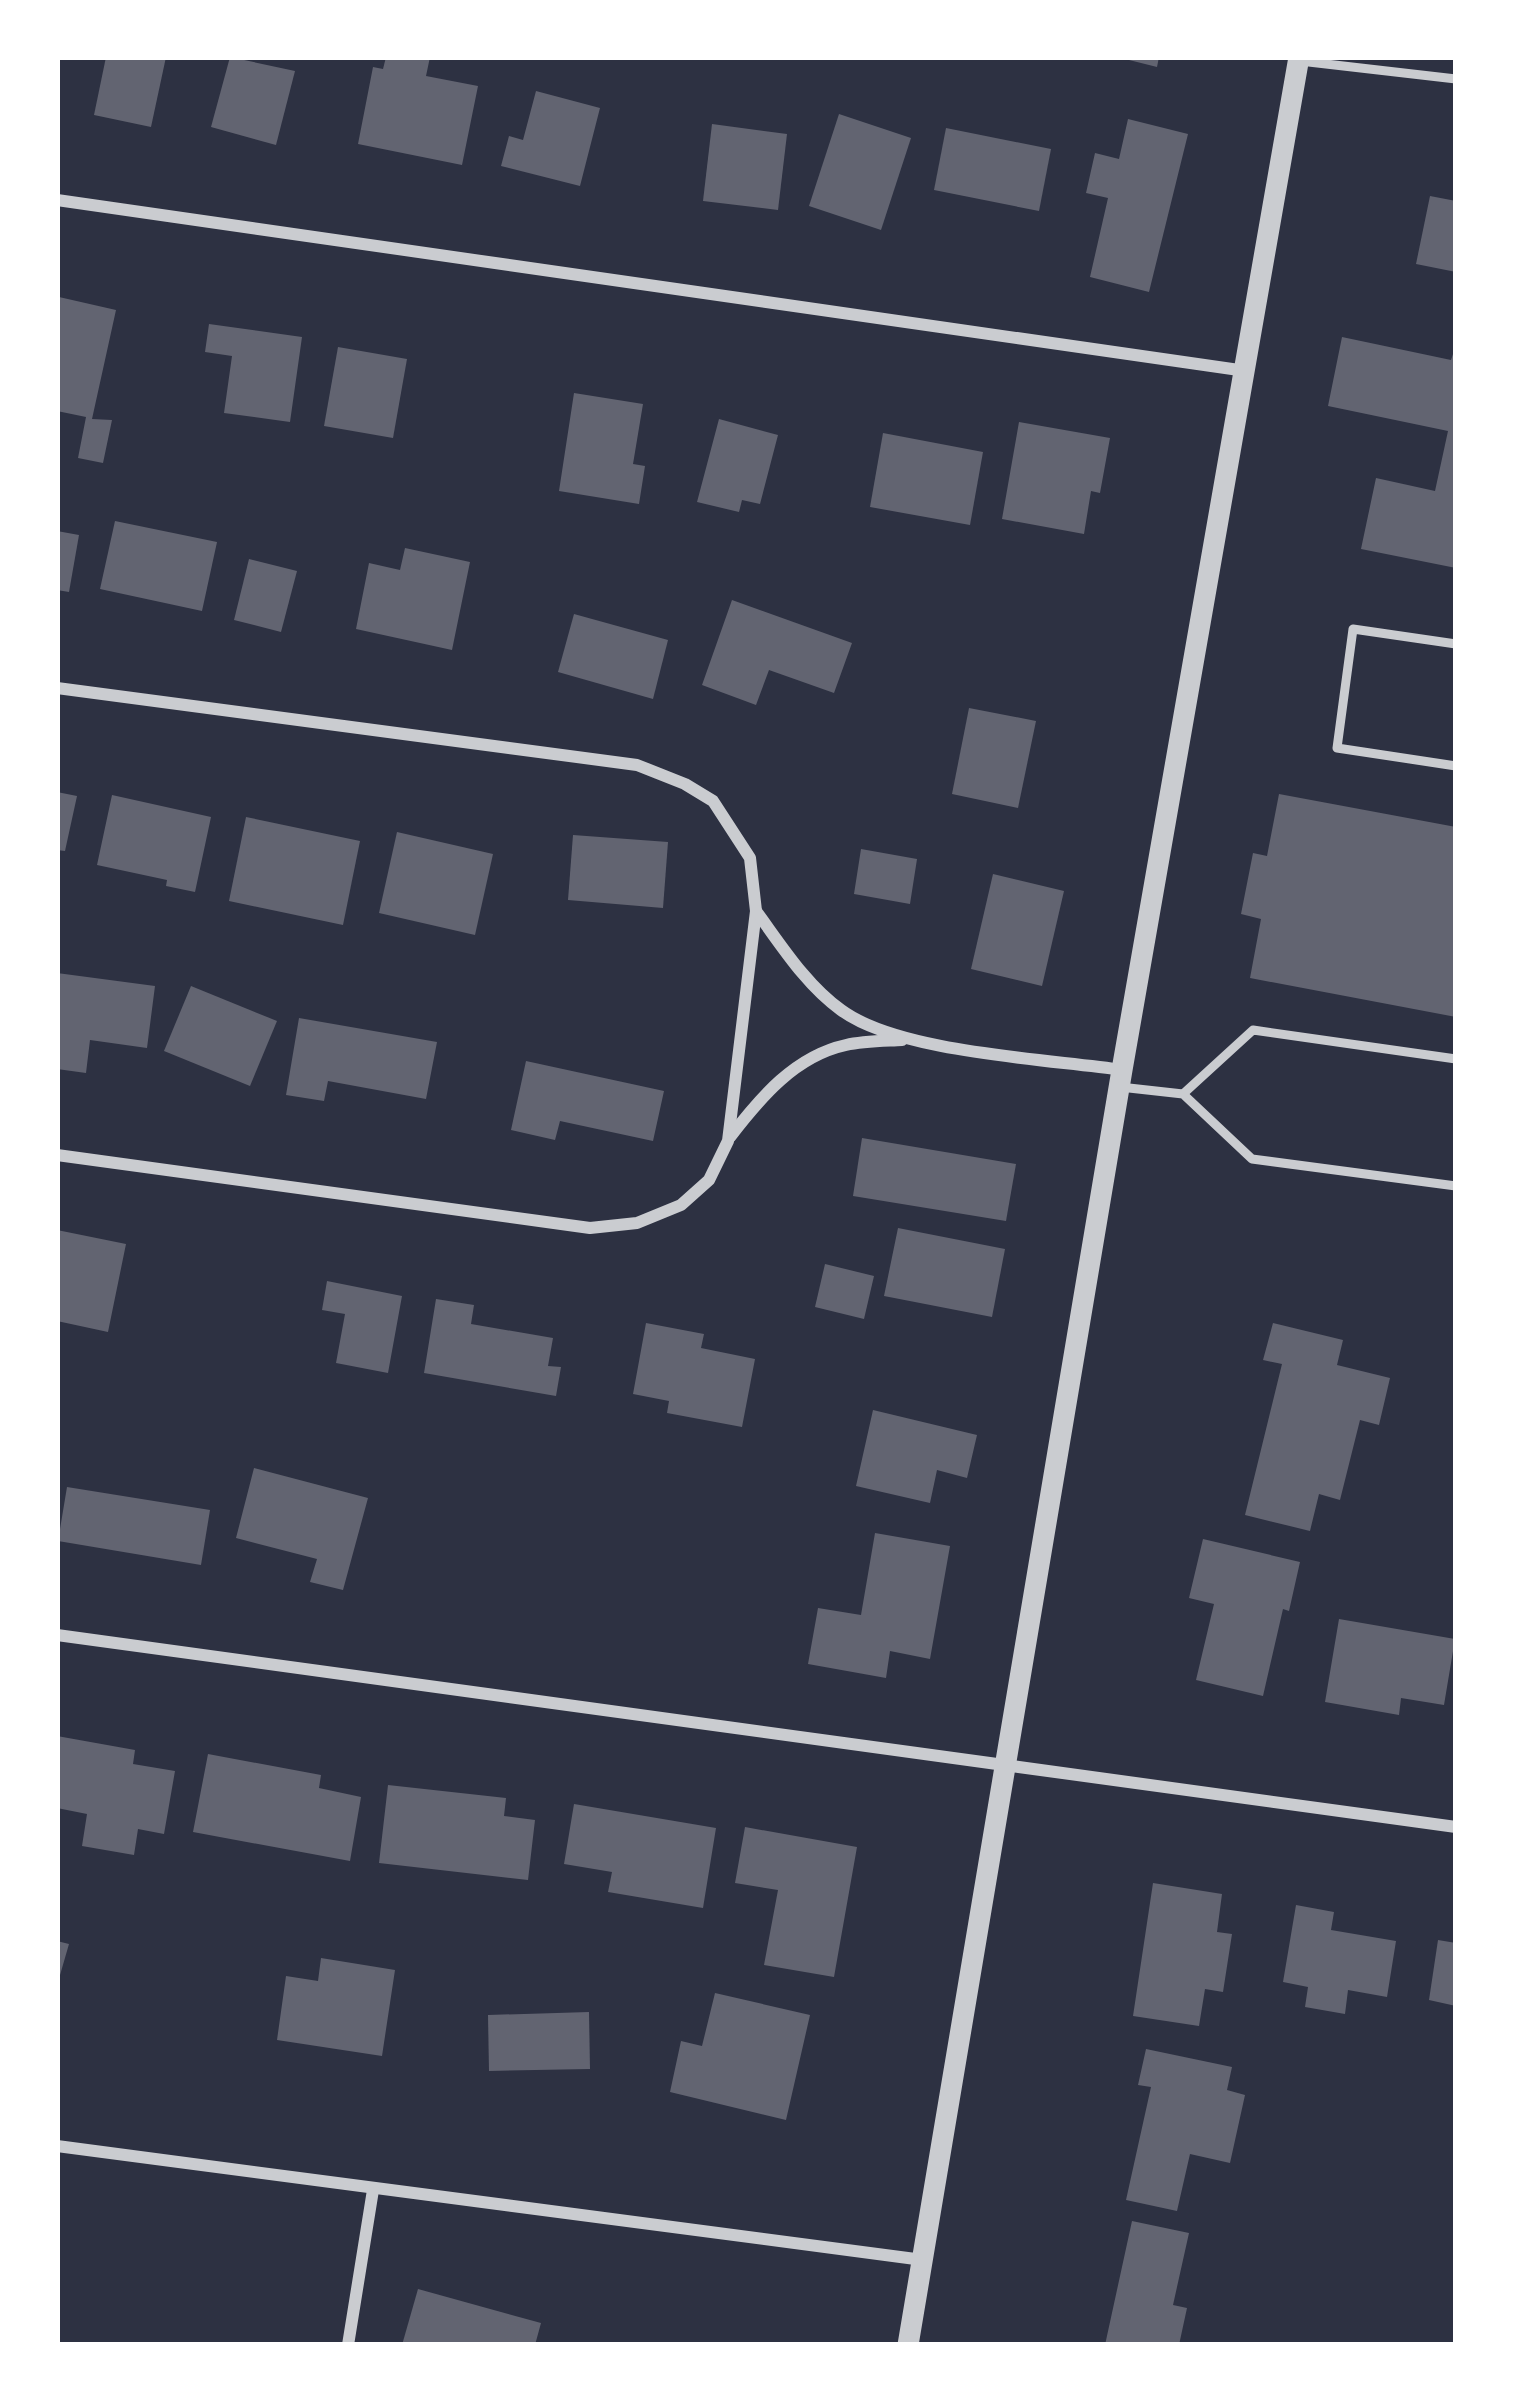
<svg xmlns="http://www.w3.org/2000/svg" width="1513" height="2402" viewBox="0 0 1513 2402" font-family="'PT Serif',serif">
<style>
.building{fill:#626471}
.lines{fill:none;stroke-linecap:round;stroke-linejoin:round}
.service{stroke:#caccd0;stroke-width:9}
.minor{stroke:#caccd0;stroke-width:12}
.tertiary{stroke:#caccd0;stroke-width:21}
</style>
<rect width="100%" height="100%" fill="#2d3142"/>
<g class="building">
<path d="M106,57H166L151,127L94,115Z"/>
<path d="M230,57L295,71L276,145L211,127Z"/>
<path d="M386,57H430L426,76L478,86L462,165L358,144L373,67L383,69Z"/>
<path d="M1117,57H1159L1157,67Z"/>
<path d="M536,91L600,108L580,186L501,166L509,136L523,140Z"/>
<path d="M839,114L911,138L881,230L809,206Z"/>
<path d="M1128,119L1188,134L1149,292L1090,277L1108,198L1086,193L1095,153L1119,159Z"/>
<path d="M712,124L787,134L778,210L703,201Z"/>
<path d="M946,128L1051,149L1039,211L934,190Z"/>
<path d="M1430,196L1456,201V272L1416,264Z"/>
<path d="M59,297L116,310L92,419L112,420L103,463L78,458L86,417L57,411Z"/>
<path d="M209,324L302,337L290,422L224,413L232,356L205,352Z"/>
<path d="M1342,337L1451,360L1456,345V568L1361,549L1376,478L1435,491L1448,431L1328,406Z"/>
<path d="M338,347L407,359L393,438L324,426Z"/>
<path d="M574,393L643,404L633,464L645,466L639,504L559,491Z"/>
<path d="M719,419L778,435L760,504L742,500L739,512L697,502Z"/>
<path d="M1019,422L1110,438L1100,493L1091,491L1084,534L1002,519Z"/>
<path d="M883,433L983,452L970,525L870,507Z"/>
<path d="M115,521L217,542L202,611L100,589Z"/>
<path d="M57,531L79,535L69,592L57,590Z"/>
<path d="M405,548L470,562L452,650L356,629L369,563L400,570Z"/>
<path d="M249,559L297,571L281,632L234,620Z"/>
<path d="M732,600L852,643L834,693L769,670L756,705L702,685Z"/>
<path d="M574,614L668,640L653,699L558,672Z"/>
<path d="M969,708L1036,721L1018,808L952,794Z"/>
<path d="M57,792L77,796L65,851L57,850Z"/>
<path d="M1279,794L1456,827V1017L1250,978L1261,919L1241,914L1253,853L1267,856Z"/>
<path d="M112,795L211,817L195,892L166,886L167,880L97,865Z"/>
<path d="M246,817L360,841L343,925L229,901Z"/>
<path d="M397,832L493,854L475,935L379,913Z"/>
<path d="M573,835L668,842L663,908L568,900Z"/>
<path d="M861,849L917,859L910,904L854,894Z"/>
<path d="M993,874L1064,891L1042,986L971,969Z"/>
<path d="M57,973L155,986L147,1048L90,1040L86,1073L57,1069Z"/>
<path d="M191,986L277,1021L250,1086L164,1051Z"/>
<path d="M299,1018L437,1042L426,1099L328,1081L324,1101L286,1095Z"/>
<path d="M526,1061L664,1091L653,1141L560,1121L555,1140L511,1130Z"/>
<path d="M862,1138L1016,1164L1006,1221L853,1196Z"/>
<path d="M898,1228L1005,1249L992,1317L884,1296Z"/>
<path d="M57,1230L126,1244L108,1332L57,1321L60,1302L57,1301Z"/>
<path d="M825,1264L874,1276L864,1319L815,1307Z"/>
<path d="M327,1281L402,1296L388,1373L336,1363L345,1314L322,1310Z"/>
<path d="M436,1299L474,1305L471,1324L553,1338L548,1366L561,1367L556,1396L424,1373Z"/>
<path d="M646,1323L704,1334L701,1348L755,1359L742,1427L667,1413L669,1401L633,1394Z"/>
<path d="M1273,1323L1343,1340L1337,1365L1390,1378L1379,1425L1360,1420L1340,1500L1319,1494L1310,1531L1245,1515L1282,1364L1263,1360Z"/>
<path d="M873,1410L977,1435L967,1478L937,1470L930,1503L856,1486Z"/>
<path d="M254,1468L368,1498L343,1590L310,1582L317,1559L236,1538Z"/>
<path d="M67,1487L210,1510L201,1565L58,1541Z"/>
<path d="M875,1533L950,1546L930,1659L890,1651L886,1678L808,1664L818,1608L861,1615Z"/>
<path d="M1203,1539L1300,1562L1289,1611L1283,1609L1263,1696L1196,1680L1214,1604L1189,1598Z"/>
<path d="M1339,1619L1455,1639L1444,1705L1401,1698L1399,1715L1325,1702Z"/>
<path d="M57,1736L135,1750L133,1764L175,1771L164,1834L138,1829L134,1855L82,1846L87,1814L57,1808Z"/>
<path d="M208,1754L321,1775L319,1788L361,1797L350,1861L193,1832Z"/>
<path d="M388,1785L506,1798L504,1816L535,1820L528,1880L379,1863Z"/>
<path d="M574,1804L716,1828L703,1908L608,1892L612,1872L564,1864Z"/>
<path d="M745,1827L857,1847L834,1977L764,1965L778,1890L735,1883Z"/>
<path d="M1153,1883L1222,1894L1217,1932L1232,1934L1223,1992L1205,1989L1199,2026L1133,2016Z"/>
<path d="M1296,1905L1334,1912L1331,1930L1396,1941L1387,1997L1348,1990L1345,2014L1305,2007L1308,1987L1283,1982Z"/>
<path d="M1438,1940L1456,1943V2006L1429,2000Z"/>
<path d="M57,1941L69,1944L58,1982H57Z"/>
<path d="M321,1958L395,1970L382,2056L277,2040L286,1976L318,1981Z"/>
<path d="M715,1993L810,2015L786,2120L670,2092L681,2041L702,2046Z"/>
<path d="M589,2012L590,2069L489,2071L488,2015Z"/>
<path d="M1146,2049L1232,2067L1227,2090L1245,2095L1230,2163L1190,2154L1177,2211L1126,2200L1151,2087L1138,2085Z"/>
<path d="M1132,2221L1189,2233L1173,2305L1187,2308L1179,2345H1105Z"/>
<path d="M418,2289L541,2323L535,2345H402Z"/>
</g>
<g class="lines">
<g class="service">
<path d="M1300,61L1456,79"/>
<path d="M1456,644L1353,629L1337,748L1456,766"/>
<path d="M1120,1087L1183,1094L1252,1159L1456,1186"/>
<path d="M1183,1094L1253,1030L1456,1059"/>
</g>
<g class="minor">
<path d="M57,200L1246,371"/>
<path d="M57,688L637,765L685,784L713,801L750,858L756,911L728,1141L709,1180L681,1205L637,1223L590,1228L57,1155"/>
<path d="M756,911C781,945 806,985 841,1010C899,1053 1048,1059 1122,1070"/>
<path d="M730,1137C760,1098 795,1056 846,1045C863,1041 884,1041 902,1040"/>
<path d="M57,1635L1456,1827"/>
<path d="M57,2146L923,2260"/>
<path d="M348,2345L373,2190"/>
</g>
<path class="tertiary" d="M908,2345L1122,1070L1299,57"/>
</g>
<rect width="1513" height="2402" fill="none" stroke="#ffffff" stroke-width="120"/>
</svg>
